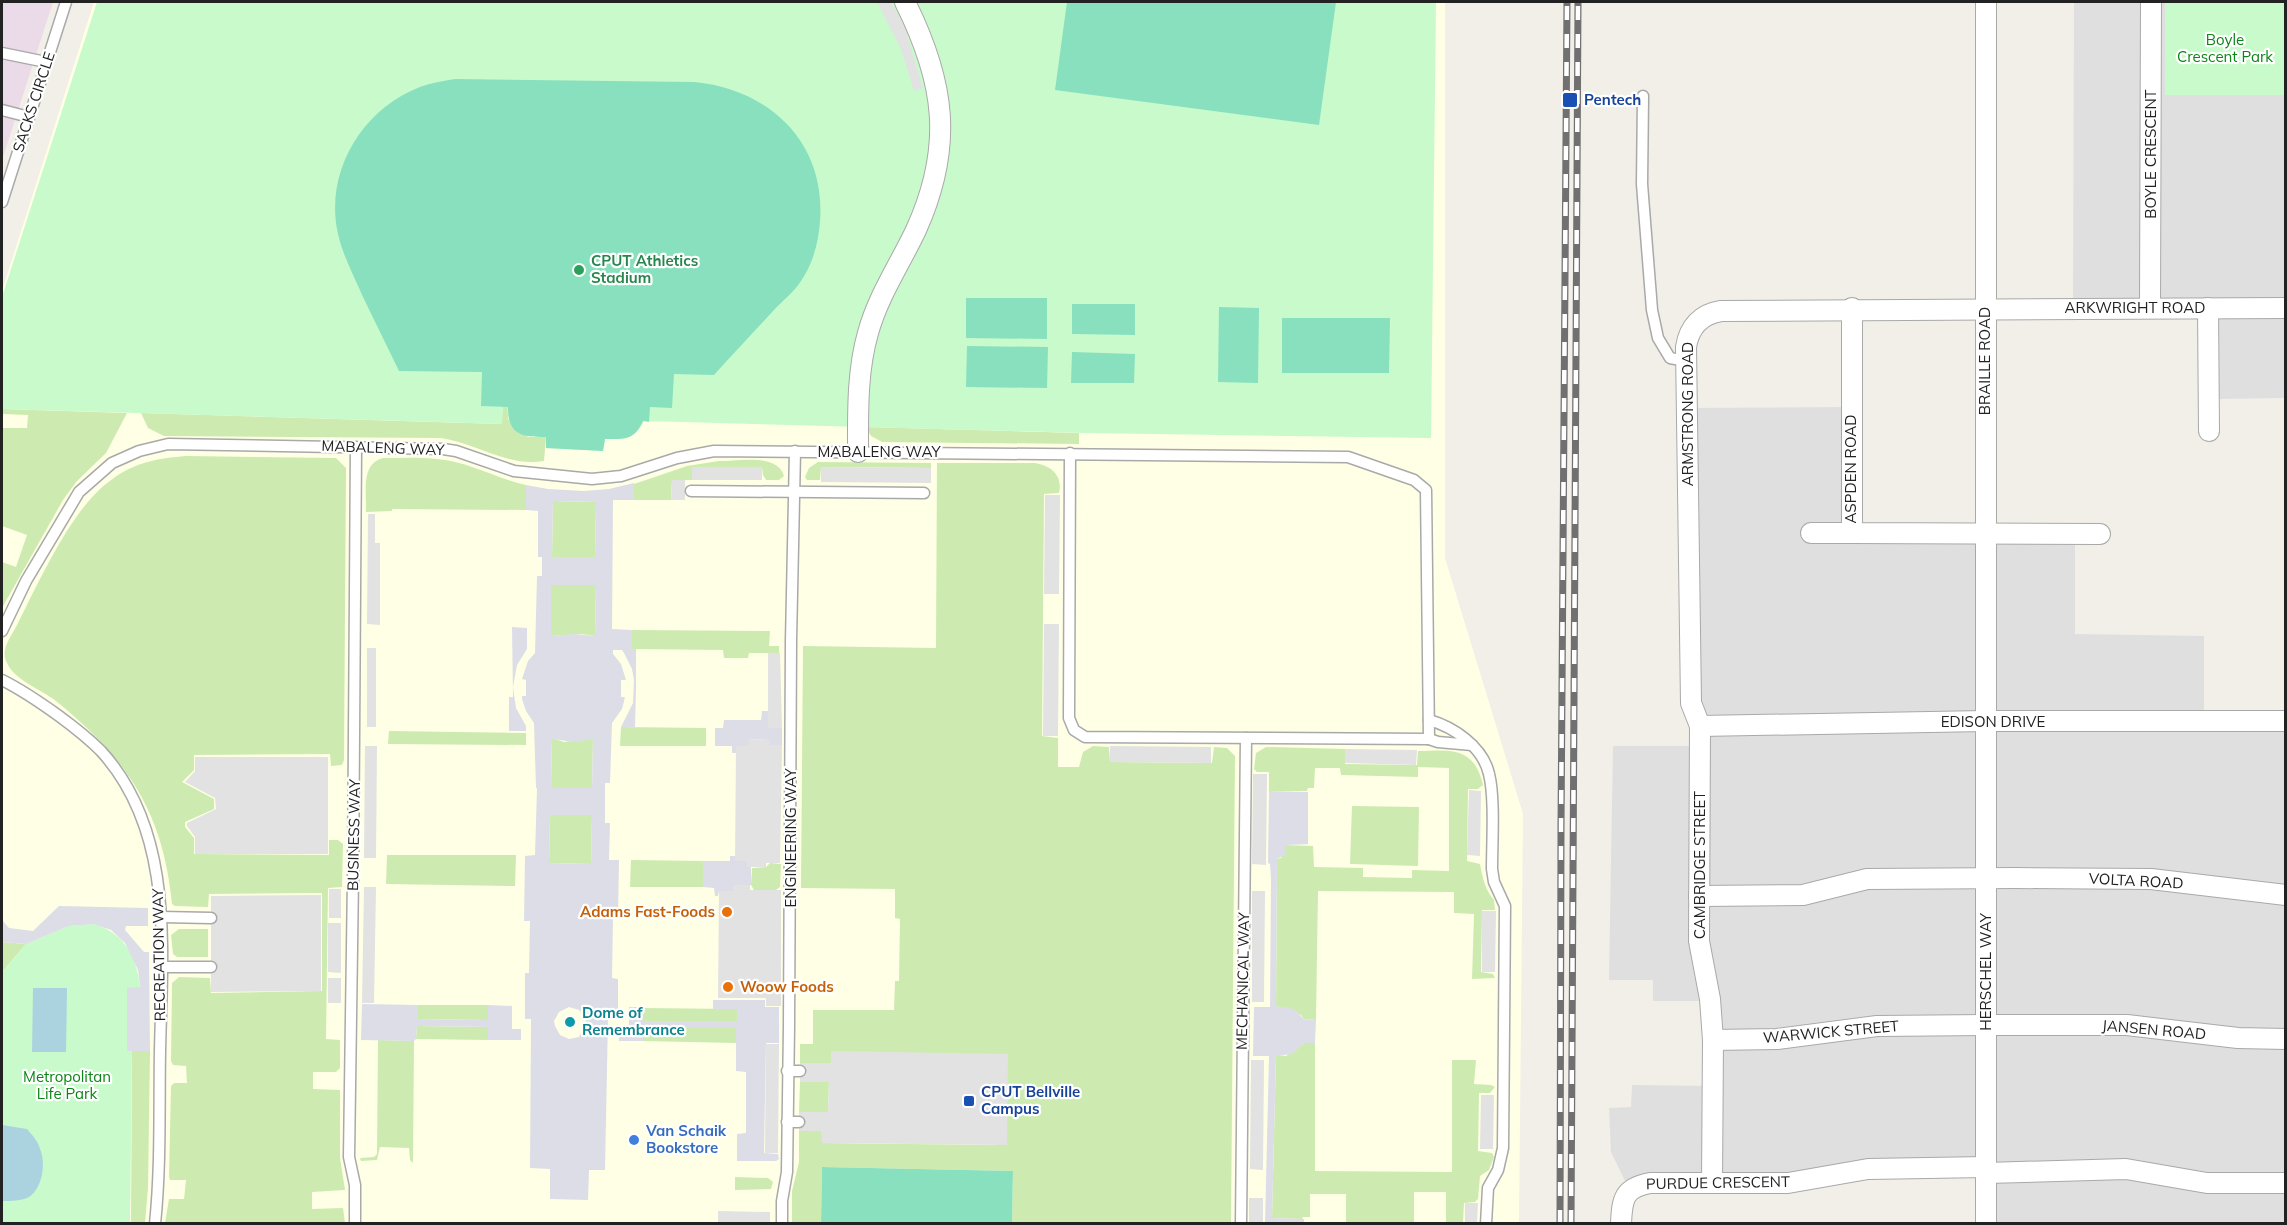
<svg xmlns="http://www.w3.org/2000/svg" width="2287" height="1225" viewBox="0 0 2287 1225" font-family="Mulish,sans-serif">
<style>
.residential{fill:#e0dfdf}
.industrial{fill:#ebdbe8}
.education{fill:#ffffe5}
.grass{fill:#cdebb0}
.park{fill:#c8facc}
.pitch{fill:#88e0be}
.parking{fill:#e2e2e2}
.plaza{fill:#dddde8;fill-rule:evenodd}
.water{fill:#aad3df}
.lines{fill:none;stroke-linecap:round;stroke-linejoin:round}
.service-casing{stroke:#a9a9a9;stroke-width:13}
.minor-casing{stroke:#a9a9a9;stroke-width:22}
.service{stroke:#fff;stroke-width:10}
.minor{stroke:#fff;stroke-width:20}
.rail-casing{stroke:#707070;stroke-width:7}
.rail{stroke:#fff;stroke-width:4.5;stroke-dasharray:14;stroke-linecap:butt}
.transit-dot{fill:#1a4fb4;stroke:#fff;stroke-width:2}
.leisure-dot{fill:#2e9e5b;stroke:#fff;stroke-width:2}
.food-dot{fill:#e8710a;stroke:#fff;stroke-width:2}
.culture-dot{fill:#0f9aa8;stroke:#fff;stroke-width:2}
.shop-dot{fill:#3f7fe0;stroke:#fff;stroke-width:2}
.labels{text-anchor:middle;stroke-width:4.5;stroke-linejoin:round;paint-order:stroke}
.park-label{font-size:15px;fill:#0c8416;stroke:#fff}
.transit-label{font-size:15px;font-weight:bold;fill:#164399;stroke:#fff;text-anchor:start}
.street-label{font-size:15px;fill:#222;stroke:#fff}
.leisure-label{font-size:15px;font-weight:bold;fill:#27864d;stroke:#fff;text-anchor:start}
.food-label{font-size:15px;font-weight:bold;fill:#c56008;stroke:#fff;text-anchor:end}
.culture-label{font-size:15px;font-weight:bold;fill:#0d838f;stroke:#fff;text-anchor:start}
.shop-label{font-size:15px;font-weight:bold;fill:#366cbe;stroke:#fff;text-anchor:start}
</style>
<rect width="100%" height="100%" fill="#f2efe9"/>
<g class="residential">
<path d="M2074,2H2285V398L2217,399L2215,306L2073,305Z"/>
<path d="M1852,407L1853,533L2075,541V634L2204,636V721L2285,722V1223H1988L1987,1168L1629,1189L1611,1152L1609,1108L1631,1107L1632,1085L1713,1086L1712,1001H1653V980H1609L1613,746H1700L1688,408Z"/>
</g>
<path class="industrial" d="M2,2H53L2,160Z"/>
<path class="education" d="M94,2H1445V558L1523,814L1519,1223L2,1224V291Z"/>
<g class="grass">
<path d="M503,407H508V419L528,437H546L544,461C507,467 476,443 441,438L164,436L148,428L141,413L501,424Z"/>
<path d="M2,409L127,413L106,453L77,481L63,500L2,608V562L16,567L27,535L2,526V428H27L28,415L2,414Z"/>
<path d="M866,427L1079,433V444L882,442L871,436Z"/>
<path d="M186,456L336,458L346,468L344,760L342,765L331,766L330,754L194,755V770L182,782L214,799V809L185,822V827L194,838V854L329,855V840H338L343,844L342,887L328,888L326,1039L340,1040V1068L336,1072H313V1089L340,1090V1158L345,1190L312,1192V1209L343,1208L345,1223H165L169,1199H184L186,1180H170L169,1177L171,1086L174,1083H187L186,1066L173,1065L171,1061L172,983L179,977L210,978L211,993L322,991V893L209,894L208,907L175,906L172,904C163,811 127,759 56,701C41,689 15,681 7,663C5,660 4,654 5,650C7,640 15,630 19,621C37,585 61,534 87,503C94,495 101,487 110,481C132,463 158,458 186,456Z"/>
<path d="M383,458C408,458 434,456 459,463C482,469 503,480 526,485V510L392,509V511L366,512C367,493 360,464 383,458Z"/>
<path d="M719,461C738,461 778,453 784,476L779,480H766L763,475L762,467H692V480H672L671,500H634V484L687,466Z"/>
<path d="M818,462L931,463V468L821,467L820,480H807L805,477L809,468Z"/>
<path d="M937,463H1035C1052,466 1063,476 1059,493L1044,494L1042,736L1058,738V767H1079L1083,752L1093,746L1109,747L1110,762L1212,763L1214,747L1227,748L1235,756L1231,1223H1012L1013,1171L822,1167L821,1223L792,1224V1191L799,1162V1131H822V1143L996,1145L831,1052V1063H800V1044H813V1010H894L895,981H899L900,919L895,918V889L801,888L803,646L936,648Z"/>
<path d="M553,501L596,502L595,557H552Z"/>
<path d="M551,584L596,585L595,636L581,634L551,636Z"/>
<path d="M632,630L770,631L769,646H779V653H749L748,658H724L723,650L632,649Z"/>
<path d="M621,727L706,728V746H620Z"/>
<path d="M389,731L526,733V745L388,744Z"/>
<path d="M552,738L564,742L593,738L592,788H551Z"/>
<path d="M1266,747L1345,749V764L1417,765L1418,751C1451,750 1474,746 1483,785L1478,789H1468L1467,861L1480,864C1482,876 1485,890 1494,900L1495,910H1482L1481,972L1493,974L1495,978L1472,979L1474,914L1454,913V892L1318,891L1316,1020L1304,1019L1301,1015L1276,1006L1277,859L1281,858L1285,845L1313,846L1314,867L1363,868V877L1412,878V870L1449,871V768L1418,767V777L1341,775L1340,768H1315L1314,788H1308L1307,791H1269V772H1257L1254,769L1256,753Z"/>
<path d="M1352,806L1419,807L1418,866L1350,864Z"/>
<path d="M550,814L592,815L591,864L549,863Z"/>
<path d="M387,855H516L515,886L386,884Z"/>
<path d="M631,860L703,861V887H630Z"/>
<path d="M770,863L781,864L780,887L776,890H754L751,885L752,868L766,867Z"/>
<path d="M179,929H208V957H177L173,954L171,935Z"/>
<path d="M2,942L26,944L2,972Z"/>
<path d="M418,1005H488V1020L417,1019Z"/>
<path d="M643,1008L737,1009V1022L643,1021Z"/>
<path d="M417,1026L488,1027V1040L416,1039Z"/>
<path d="M643,1028H737L736,1043L643,1041Z"/>
<path d="M378,1040L414,1041L413,1163L410,1160L409,1148L380,1147L377,1160L361,1161L360,1158L374,1157L377,1154Z"/>
<path d="M1304,1043H1315V1171L1452,1172V1060H1476L1474,1084L1491,1085L1495,1087L1490,1093H1479L1478,1151L1492,1153L1494,1157L1489,1170L1480,1176L1478,1199L1475,1202L1464,1203L1463,1223H1446V1192H1414V1223H1346V1194H1310V1217H1303L1302,1219L1272,1218L1276,1055L1286,1056Z"/>
<path d="M132,1051H150L148,1188L145,1223L131,1224Z"/>
<path d="M800,1082H829L828,1112H799Z"/>
<path d="M735,1177L768,1178L773,1182L771,1189L735,1190Z"/>
</g>
<g class="park">
<path d="M97,2H1436L1431,438L1085,433L644,421C634,441 624,439 605,439L603,451L546,448V437C520,437 509,435 507,407H503L502,424L2,409V297Z"/>
<rect x="2165" y="2" width="120" height="93"/>
<path d="M93,924C125,933 137,957 140,988H127V1051H132L130,1223H2V972L26,944L69,926Z"/>
</g>
<g class="pitch">
<path d="M1067,2H1336L1319,125L1055,90Z"/>
<path d="M455,79L694,82C769,89 826,142 820,221C819,240 813,264 801,281C794,292 782,301 773,311C754,332 734,353 714,375L674,374L672,408L650,407L649,422L643,421C634,441 624,439 605,439L603,451L546,448V437C521,437 508,435 508,407L481,406L482,372L399,371C387,346 375,322 363,297C354,276 343,256 338,234C324,172 362,109 420,87C431,83 443,81 455,79Z"/>
<path d="M966,298H1047V339L966,338Z"/>
<path d="M1072,304H1135V335L1072,334Z"/>
<path d="M1219,307L1259,308L1258,383L1218,382Z"/>
<path d="M1282,318H1390L1389,373H1282Z"/>
<path d="M967,346L1048,347L1047,388L966,387Z"/>
<path d="M1072,352L1135,354L1134,383H1071Z"/>
<path d="M822,1167L1013,1171L1012,1223H821Z"/>
</g>
<g class="parking">
<path d="M877,2H891L905,28L923,88L914,91L901,49Z"/>
<rect x="692" y="467" width="70" height="13"/>
<path d="M821,467L931,468V483L821,482Z"/>
<path d="M672,480H685V500H671Z"/>
<path d="M1045,495H1060L1059,594H1044Z"/>
<path d="M368,514H375V543H380V625L367,624Z"/>
<path d="M1044,624H1059L1058,736H1043Z"/>
<rect x="367" y="648" width="9" height="79"/>
<path d="M768,653H780L782,728H768Z"/>
<path d="M748,739L770,740V745H782L780,863H766V867H747L735,861L736,746Z"/>
<path d="M365,746H377L376,858H364Z"/>
<path d="M1110,746L1211,747V763L1110,762Z"/>
<path d="M1345,749L1417,750L1416,765L1345,763Z"/>
<path d="M195,757H328V854H195V837L187,826V823L216,809L215,798L185,782L195,771Z"/>
<path d="M1253,774H1267L1266,865L1252,864Z"/>
<path d="M1469,790L1481,791L1480,856L1467,855Z"/>
<path d="M733,885H750V890H781V1006H766V998H718L719,891Z"/>
<path d="M364,887H376L374,1003H362Z"/>
<rect x="329" y="889" width="12" height="29"/>
<path d="M1252,891H1265L1264,1002H1252Z"/>
<path d="M321,895V991L211,992V896Z"/>
<path d="M1482,911H1496L1495,972H1482Z"/>
<path d="M328,923H341V973L328,972Z"/>
<rect x="328" y="978" width="13" height="25"/>
<path d="M766,1044H779L778,1153H765Z"/>
<path d="M831,1051L1008,1054L1007,1145L822,1143L821,1131H799V1112H828L829,1082H800V1063H831Z"/>
<path d="M1251,1060H1264L1263,1170L1250,1169Z"/>
<path d="M1481,1095H1494L1493,1149H1480Z"/>
<rect x="1249" y="1198" width="14" height="25"/>
<path d="M1465,1203H1478L1477,1223H1465Z"/>
<path d="M718,1211L770,1212V1223H718Z"/>
</g>
<g class="plaza">
<path d="M634,483V500H613L612,629L632,630V649H636V689L635,727H621L633,703L634,680L632,669L624,653L622,650H613V654L621,664L626,680H621V697H625L622,709L612,723L610,783H605V823H610L609,860H619L618,917H613L612,978L618,979V1019H608L605,1170H589L588,1200L550,1199V1169L530,1168L531,1023V1019H525V973H529L530,921H524L525,856L535,855L537,788H536L534,723L526,711L522,699V696H526V680L522,679L528,661L535,653L537,576H542V557H538V511L526,510V485L548,489L584,491L609,489ZM553,501L596,502L595,557H552ZM551,585H596L595,636L575,634L551,636ZM552,739L574,742L593,739L592,788H551ZM550,815H592L591,864L549,863ZM569,1007L579,1010L585,1018L586,1024L579,1037L569,1039L560,1035L555,1026L554,1021L559,1012Z"/>
<path d="M512,627L527,628V649L517,665L513,687L516,708L526,726V731H509V697H513Z"/>
<path d="M762,711H768V728H782V745H770L769,740L749,739L748,746H736V753H732V746H715V728H723L724,720H761Z"/>
<path d="M1269,791L1308,792V844H1313L1286,845L1285,855L1277,859L1276,1006L1294,1009L1304,1019L1316,1020L1315,1043H1304L1292,1054L1276,1056L1272,1218L1304,1219V1223H1265L1269,1056H1253L1254,1007H1270L1271,879L1270,864L1268,863Z"/>
<path d="M730,856H735V861H747V867H751V885H733V891H719L718,896H715L714,888L703,887V861H730Z"/>
<path d="M59,906L148,908V926H126L125,930L144,952H149L150,1051H127V988L140,987L138,970L125,943L111,930L93,924L83,925L69,926L26,944L2,942V920L9,928L33,931Z"/>
<path d="M713,1000H765V1007H779V1043H766L764,1153L778,1154L779,1159L776,1161H737V1134L746,1133V1072L736,1071V1028H644L643,1041H619V1030H629V1007H643V1021H737V1009H713Z"/>
<path d="M362,1004L418,1005V1019L488,1020V1005L512,1006V1029H521V1040H488V1027L417,1026L416,1039L414,1041L361,1040Z"/>
</g>
<g class="water">
<path d="M33,988H67L66,1052H32Z"/>
<path d="M2,1125L27,1129C32,1135 38,1141 40,1149C46,1162 43,1188 29,1197C22,1201 10,1201 2,1201Z"/>
</g>
<g class="lines">
<defs>
<g id="service">
<path d="M2,53L46,62"/>
<path d="M1643,96L1642,184L1652,310L1658,338L1670,358L1686,361"/>
<path d="M2,110L29,117"/>
<path d="M2,202L66,2"/>
<path d="M1070,453L1069,718L1074,730L1085,737L1429,739L1438,742L1472,745"/>
<path d="M691,491L924,493"/>
<path d="M2,631L26,581L79,492L112,463L139,451L168,444L443,449L456,451L514,471L592,479L621,476L677,458L714,451L1348,457L1414,480L1426,490L1429,739"/>
<path d="M2,680C22,690 41,703 59,716C74,727 88,738 101,751C175,832 162,950 160,1051C159,1108 161,1166 155,1224"/>
<path d="M1429,720C1454,727 1483,747 1489,774C1495,798 1492,842 1492,869L1494,882L1505,906L1503,1148L1498,1170L1488,1188L1486,1224"/>
<path d="M161,917L211,918"/>
<path d="M161,967H211"/>
<path d="M787,1071H800"/>
<path d="M787,1122H799"/>
<path d="M355,1224V1185L349,1157L353,878L356,447"/>
<path d="M782,1224V1201L787,1172L789,1026L791,641L795,451"/>
<path d="M1241,1224L1246,738"/>
</g>
<g id="minor">
<path d="M2150,307L2151,2"/>
<path d="M1852,308V533L2100,534"/>
<path d="M2208,308L2209,431"/>
<path d="M858,452C858,413 857,371 868,333C878,296 900,264 916,230C954,146 945,82 905,2"/>
<path d="M1811,533H1852"/>
<path d="M1700,726L1985,721H2286"/>
<path d="M1699,896L1803,895L1867,879L2015,878L2151,879L2286,895"/>
<path d="M1713,1040L1777,1039L1877,1026L1986,1025H2127L2238,1038L2286,1039"/>
<path d="M1986,1173L2126,1169L2207,1183H2286"/>
<path d="M1712,1183L1713,1040L1710,999L1699,941L1700,726L1691,703L1686,347C1689,327 1701,314 1721,311L2286,308"/>
<path d="M1621,1224C1622,1198 1624,1188 1650,1183H1788L1868,1169L1986,1167"/>
<path d="M1986,1224V2"/>
</g>
</defs>
<use href="#service" class="service-casing"/>
<use href="#minor" class="minor-casing"/>
<use href="#service" class="service"/>
<use href="#minor" class="minor"/>
<defs>
<g id="rail">
<path d="M1560,1224L1561,827L1567,2"/>
<path d="M1571,1224L1578,2"/>
</g>
</defs>
<use href="#rail" class="rail-casing"/>
<use href="#rail" class="rail"/>
</g>
<g class="transit-dot">
<rect x="1562" y="92" width="16" height="16" rx="3"/>
<rect x="963" y="1095" width="12" height="12" rx="3"/>
</g>
<circle class="leisure-dot" cx="579" cy="270" r="6"/>
<g class="food-dot">
<circle cx="727" cy="912" r="6"/>
<circle cx="728" cy="987" r="6"/>
</g>
<circle class="culture-dot" cx="570" cy="1022" r="6"/>
<circle class="shop-dot" cx="634" cy="1140" r="6"/>
<g class="labels">
<g class="park-label">
<text x="2225" y="45">Boyle<tspan x="2225" dy="17">Crescent Park</tspan></text>
<text x="67" y="1082">Metropolitan<tspan x="67" dy="17">Life Park</tspan></text>
</g>
<g class="transit-label">
<text x="1584" y="105">Pentech</text>
<text x="981" y="1097">CPUT Bellville<tspan x="981" dy="17">Campus</tspan></text>
</g>
<g class="street-label">
<text transform="translate(34 102) rotate(-72)" y="5">SACKS CIRCLE</text>
<text transform="translate(2151 154) rotate(-90)" y="5">BOYLE CRESCENT</text>
<text x="2135" y="313">ARKWRIGHT ROAD</text>
<text transform="translate(1985 361) rotate(-90)" y="5">BRAILLE ROAD</text>
<text transform="translate(1688 414) rotate(-90)" y="5">ARMSTRONG ROAD</text>
<text transform="translate(383 448) rotate(2)" y="5">MABALENG WAY</text>
<text x="879" y="457">MABALENG WAY</text>
<text transform="translate(1851 469) rotate(-90)" y="5">ASPDEN ROAD</text>
<text x="1993" y="727">EDISON DRIVE</text>
<text transform="translate(354 835) rotate(-89)" y="5">BUSINESS WAY</text>
<text transform="translate(791 838) rotate(-90)" y="5">ENGINEERING WAY</text>
<text transform="translate(1700 865) rotate(-90)" y="5">CAMBRIDGE STREET</text>
<text transform="translate(2136 881) rotate(3)" y="5">VOLTA ROAD</text>
<text transform="translate(159 955) rotate(-91)" y="5">RECREATION WAY</text>
<text transform="translate(1986 972) rotate(-90)" y="5">HERSCHEL WAY</text>
<text transform="translate(1243 981) rotate(-89)" y="5">MECHANICAL WAY</text>
<text transform="translate(2154 1030) rotate(5)" y="5">JANSEN ROAD</text>
<text transform="translate(1831 1032) rotate(-5)" y="5">WARWICK STREET</text>
<text transform="translate(1718 1183) rotate(-1)" y="5">PURDUE CRESCENT</text>
</g>
<g class="leisure-label">
<text x="591" y="266">CPUT Athletics<tspan x="591" dy="17">Stadium</tspan></text>
</g>
<g class="food-label">
<text x="715" y="917">Adams Fast-Foods</text>
<text x="740" y="992" text-anchor="start">Woow Foods</text>
</g>
<g class="culture-label">
<text x="582" y="1018">Dome of<tspan x="582" dy="17">Remembrance</tspan></text>
</g>
<g class="shop-label">
<text x="646" y="1136">Van Schaik<tspan x="646" dy="17">Bookstore</tspan></text>
</g>
</g>
<rect width="2287" height="1225" fill="none" stroke="#222222" stroke-width="6"/>
</svg>
